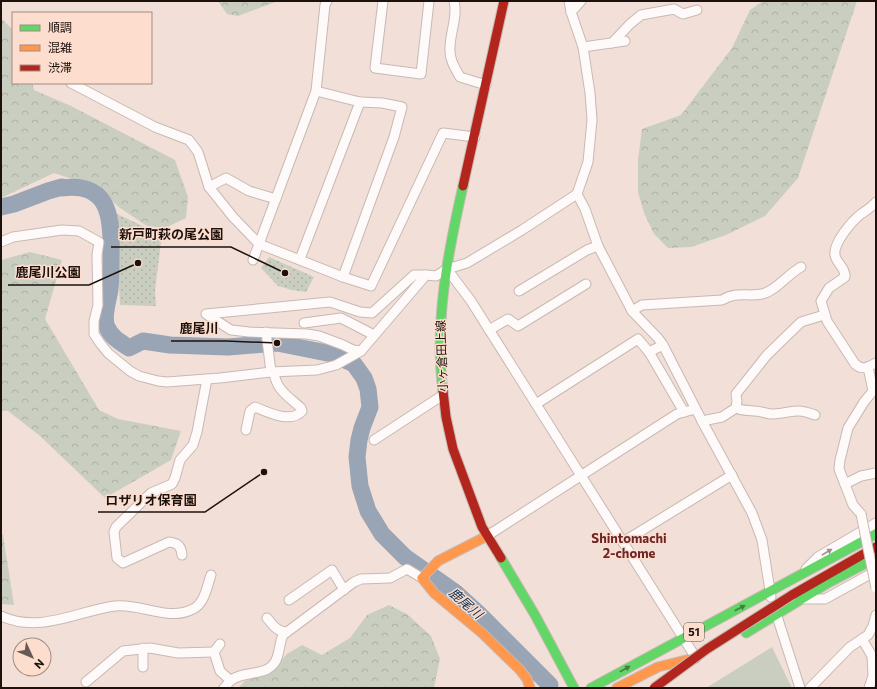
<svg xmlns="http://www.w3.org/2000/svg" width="877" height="689" viewBox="0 0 877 689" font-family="Commissioner,'Noto Sans JP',sans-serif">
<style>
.grass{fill:url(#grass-dots)}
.forest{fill:url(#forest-crowns)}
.pitch{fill:#c9cec1}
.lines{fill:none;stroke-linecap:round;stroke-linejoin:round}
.river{stroke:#99a4b4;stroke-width:17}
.street-casing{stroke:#c7b9b3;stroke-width:11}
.fast-casing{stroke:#c7b9b3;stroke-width:11}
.slow-casing{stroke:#c7b9b3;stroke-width:11}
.jam-casing{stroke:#c7b9b3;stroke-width:11}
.street{stroke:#fdfaf9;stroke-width:9}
.fast{stroke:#63d668;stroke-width:9}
.slow{stroke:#ff974d;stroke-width:9}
.jam{stroke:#b3261e;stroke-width:9}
.street-bridge-casing{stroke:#c7b9b3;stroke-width:11;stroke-linecap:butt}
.jam-bridge-casing{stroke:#c7b9b3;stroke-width:11;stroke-linecap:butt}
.street-bridge{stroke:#fdfaf9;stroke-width:9}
.jam-bridge{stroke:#b3261e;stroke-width:9}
.oneway{fill:#98918e}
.oneway2{fill:#437d3f}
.labels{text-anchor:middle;stroke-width:3;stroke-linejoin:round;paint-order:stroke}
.shield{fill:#fcddce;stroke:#5f4e46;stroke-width:1}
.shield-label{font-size:11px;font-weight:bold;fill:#1c110c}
.street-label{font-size:12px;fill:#1c110c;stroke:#fcddce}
.neighbourhood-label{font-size:13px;font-weight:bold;fill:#6c2628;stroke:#fcddce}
.water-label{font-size:13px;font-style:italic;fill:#072e52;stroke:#fcddce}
.leader{fill:none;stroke:#1c110c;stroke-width:1.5}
.callout-dot{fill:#1c110c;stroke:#fcddce;stroke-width:1.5}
.callout-label{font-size:13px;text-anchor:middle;font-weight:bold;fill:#1c110c;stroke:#fcddce;stroke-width:3;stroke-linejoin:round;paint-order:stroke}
</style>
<defs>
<pattern id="grass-dots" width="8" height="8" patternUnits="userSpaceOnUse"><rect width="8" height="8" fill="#c9cec1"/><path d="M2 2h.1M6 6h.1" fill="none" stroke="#acb0a5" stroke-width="1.8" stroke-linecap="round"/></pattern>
<pattern id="forest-crowns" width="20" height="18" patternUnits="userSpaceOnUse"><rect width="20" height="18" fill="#c9cec1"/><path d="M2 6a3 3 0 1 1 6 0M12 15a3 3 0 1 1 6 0" fill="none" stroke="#acb0a5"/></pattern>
</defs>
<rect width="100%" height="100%" fill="#f2e0d8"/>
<g class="grass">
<path d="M115,213L162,235L155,290L156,306L120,305Z"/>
<path d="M269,257L314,277L306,292L292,290L278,286L261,268Z"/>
</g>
<g class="forest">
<path d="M218,1H278L238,16L227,14Z"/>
<path d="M763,1H857L798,178L765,216L726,235L691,247L668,248L654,234L644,213L638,192V160L642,129L681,115L732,48L750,10Z"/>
<path d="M1,20H3L13,30V83H32L34,90L71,106L175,160L188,197L186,218L165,228L147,226L120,208L96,187L54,173L1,198Z"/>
<path d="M30,252L62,260L45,319L99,410L118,419L181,431L171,460L105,498L40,436L8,411H1V260Z"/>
<path d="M1,533L3,535L14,605L1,604Z"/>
<path d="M389,605L407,614L431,636L440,659L434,688H238L245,681L273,669L287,654L302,645L322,655L350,638L367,615Z"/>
</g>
<path class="pitch" d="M772,647L792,688H706Z"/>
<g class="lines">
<path class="river" d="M1,207L14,204L48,191L62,187V188C110,182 112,218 111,255C111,266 111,278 110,289C109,299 102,317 107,327C111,337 120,342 129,348L143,341L170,345L228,347L277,343L332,354L354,364L364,378L368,389L370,407L362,428L359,440L357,457L360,486L368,511L382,534L405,557L456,593L479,614L550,685"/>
<defs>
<g id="street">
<path d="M383,1L375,68L421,74L429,1"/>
<path d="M454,1C458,17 450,32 450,48C449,59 455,68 460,77L486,85"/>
<path d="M569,1L571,12L583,47L590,93L592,120L588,162L577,194L585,209L598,246L632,311L658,338L663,345L702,421L752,513L762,540L771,597"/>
<path d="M571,12L581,1"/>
<path d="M612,43L630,24L641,15L674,9L683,14L697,10"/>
<path d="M583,47L625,41"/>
<path d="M71,83L155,127L189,140L198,152L209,187L233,217L259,244L343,277L371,286L443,133L475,137"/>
<path d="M316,91L360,102L382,103L402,107L394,137L343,277"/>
<path d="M209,187L226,178L249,191L276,199"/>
<path d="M876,202C872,207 867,210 861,214C852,221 833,243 835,255C836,263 846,268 845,277L829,288L821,301L827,321L855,364C863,371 868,367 876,363"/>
<path d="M1,242L13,237L62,230L79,231L99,242L97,255L98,305L94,321V334L100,343L108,353L130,371L139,376L158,381L167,382L220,378L271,372L317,370L336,365L361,351L426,275L436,276L447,269L467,263L522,230L577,194"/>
<path d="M300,259L360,102"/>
<path d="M253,260L316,91L325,5L327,1"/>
<path d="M447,269L471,301L696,658"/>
<path d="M519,291L587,250L598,246"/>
<path d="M632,311L642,305L722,300C736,291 748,297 762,294C776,291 788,274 801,267"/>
<path d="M304,323L341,318L374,335"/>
<path d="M489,330L508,319L518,326L586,284"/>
<path d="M266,332L271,372"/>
<path d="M361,351L353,350L343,345L319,336L307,334L249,332L231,330L206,314L330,302L360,312L372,313L414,275H426"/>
<path d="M649,352L684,412"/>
<path d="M536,404L638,339L649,352L663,345"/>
<path d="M736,408C742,411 748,410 754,411C761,411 767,414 773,414C793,413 794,407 815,415"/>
<path d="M702,421L722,417L736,408L737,401L736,394L767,355L801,322L824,315"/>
<path d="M246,430L250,411L255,407C267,412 291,424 302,411L301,408C288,396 276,390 274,372"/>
<path d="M374,440L443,395"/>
<path d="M845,484L861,476L876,473"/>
<path d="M861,514L853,505L839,469L840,460L848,428L864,402L873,391L868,367"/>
<path d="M487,536L677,414L695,409"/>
<path d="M623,542L732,475"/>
<path d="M182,555C181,546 178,543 169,542L123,563L117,558L114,532L116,527L151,493L172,484L175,478L180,460L193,445L197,432L207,379"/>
<path d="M806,569L818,557L876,523"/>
<path d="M803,599H825L876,571"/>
<path d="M289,600L332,570L344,590"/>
<path d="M775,610L800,688"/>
<path d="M1,616C40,634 77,611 115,606C141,603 168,622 193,609C205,603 207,586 211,575"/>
<path d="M267,618C273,625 276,631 286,632"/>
<path d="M862,639L872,656L873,676L869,688"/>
<path d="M220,644L214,652L220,671L230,680"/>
<path d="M143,648V667"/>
<path d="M86,682L123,651L150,648L178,653L214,652"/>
<path d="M224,688C226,686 228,683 230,681C243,670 266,677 275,662C280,654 279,643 283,635L354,582L361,579L390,578L407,569L422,578"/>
<path d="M810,688L850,647L868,635L873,626L876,615"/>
</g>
<g id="fast">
<path d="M443,391C434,323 448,252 463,186"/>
<path d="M501,558L535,615L574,688"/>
<path d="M746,633L828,583L876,558"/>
<path d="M591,688L876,534"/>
</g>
<g id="slow">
<path d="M487,536L438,561L422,578L434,593L482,633L520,670L527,679L530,688"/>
<path d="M617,688L658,667L690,659"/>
</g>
<g id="jam">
<path d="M463,186L504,1"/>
<path d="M443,391L446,417L453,449L482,527L501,558"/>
<path d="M792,595L876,547"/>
</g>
</defs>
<use href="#street" class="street-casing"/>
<use href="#fast" class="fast-casing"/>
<use href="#slow" class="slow-casing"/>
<use href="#jam" class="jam-casing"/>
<use href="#street" class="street"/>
<use href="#fast" class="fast"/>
<use href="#slow" class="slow"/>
<use href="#jam" class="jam"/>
<defs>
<path id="street-bridge" d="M861,514L876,588"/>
<path id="jam-bridge" d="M654,688L707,649L792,595"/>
</defs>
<use href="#street-bridge" class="street-bridge-casing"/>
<use href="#jam-bridge" class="jam-bridge-casing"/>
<use href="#street-bridge" class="street-bridge"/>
<use href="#jam-bridge" class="jam-bridge"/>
</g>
<defs><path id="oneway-solid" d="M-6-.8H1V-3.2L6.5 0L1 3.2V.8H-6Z"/></defs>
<use class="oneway" href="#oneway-solid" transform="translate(827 552) rotate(-31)"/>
<g class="oneway2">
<use href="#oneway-solid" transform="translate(740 608) rotate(-27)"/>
<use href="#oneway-solid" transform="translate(625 669) rotate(-29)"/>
</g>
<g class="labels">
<rect class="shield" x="684" y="623" width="20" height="18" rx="3"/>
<g class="shield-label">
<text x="694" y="636">51</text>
</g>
<g class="street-label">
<text transform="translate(442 356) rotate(-92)" y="4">小ヶ倉田上線</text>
</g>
<g class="neighbourhood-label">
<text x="629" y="543">Shintomachi<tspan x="629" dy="15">2-chome</tspan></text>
</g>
<g class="water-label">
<text transform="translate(466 603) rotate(41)" y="5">鹿尾川</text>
</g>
</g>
<path class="leader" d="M285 273L231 247H111M138 263L89 285H8M277 343L226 341H171M264 472L205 512H98"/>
<g class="callout-dot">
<circle cx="285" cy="273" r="4"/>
<circle cx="138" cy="263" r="4"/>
<circle cx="277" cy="343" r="4"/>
<circle cx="264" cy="472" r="4"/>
</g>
<g class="callout-label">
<text x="171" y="239">新戸町萩の尾公園</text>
<text x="48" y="277">鹿尾川公園</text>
<text x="199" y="333">鹿尾川</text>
<text x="151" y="505">ロザリオ保育園</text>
</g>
<rect width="877" height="689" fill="none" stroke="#1c110c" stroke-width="4"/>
<rect x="12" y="12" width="140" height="72" fill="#fcddce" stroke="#a28b80"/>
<rect x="20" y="25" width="20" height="6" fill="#63d668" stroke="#a28b80"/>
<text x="48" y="32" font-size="12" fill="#1c110c">順調</text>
<rect x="20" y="45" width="20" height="6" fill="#ff974d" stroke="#a28b80"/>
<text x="48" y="52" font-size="12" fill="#1c110c">混雑</text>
<rect x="20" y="65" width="20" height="6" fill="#b3261e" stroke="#a28b80"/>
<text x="48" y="72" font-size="12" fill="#1c110c">渋滞</text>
<g transform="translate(32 657) rotate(134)"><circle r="19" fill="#fcddce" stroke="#a28b80"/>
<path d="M0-3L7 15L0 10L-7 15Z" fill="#675953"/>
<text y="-6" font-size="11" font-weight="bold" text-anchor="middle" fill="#1c110c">N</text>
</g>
</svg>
